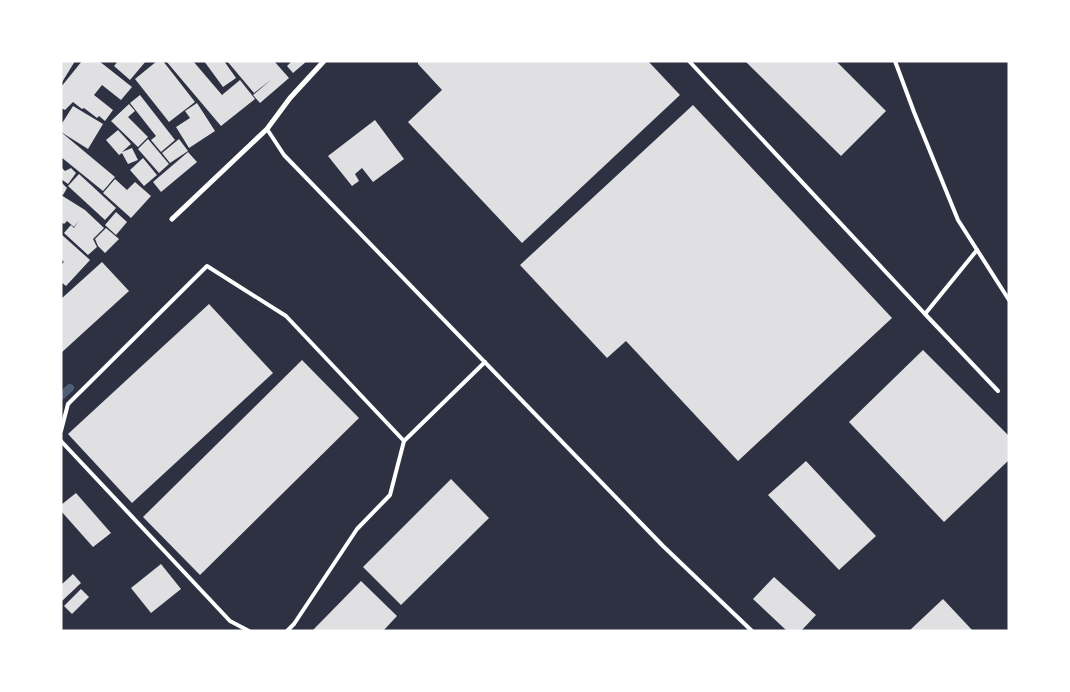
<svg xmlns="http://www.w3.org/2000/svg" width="1070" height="692" viewBox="0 0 1070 692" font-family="Quicksand,sans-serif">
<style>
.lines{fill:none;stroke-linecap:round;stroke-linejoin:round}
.stream{stroke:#4f5d75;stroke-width:8}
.building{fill:#e0e0e3}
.service{stroke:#fff;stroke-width:4}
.minor{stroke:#fff;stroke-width:5}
</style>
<rect width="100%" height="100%" fill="#2d3142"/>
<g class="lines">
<path class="stream" d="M61,396L70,388"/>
</g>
<g class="building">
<path d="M61,61H75L61,84Z"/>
<path d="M82,61H99L132,87L121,100L102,85L94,95L113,110L105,121L99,116L97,118L84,108L82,109L73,102L65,110L61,108V87Z"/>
<path d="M118,61H146L130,80L114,66Z"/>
<path d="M157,61H163L195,102L169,122L135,79Z"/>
<path d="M166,61H193L222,95L240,80L255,99L221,126Z"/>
<path d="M204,61H224L236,78L223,87Z"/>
<path d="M227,61H274L289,78L260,103L253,95L272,79L254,93Z"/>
<path d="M292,61H307L293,73L287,66Z"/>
<path d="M418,61H648L680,95L522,243L408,122L442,90L418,64Z"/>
<path d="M745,61H836L886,111L841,156Z"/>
<path d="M140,95L175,140L161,152L151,140L156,136L130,103Z"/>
<path d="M197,103L215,131L189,148L176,127L190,118L185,111Z"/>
<path d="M129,104L135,111L128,117L148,137L138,147L111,121Z"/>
<path d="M693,105L892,318L738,461L626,341L607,358L520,265Z"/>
<path d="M73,106L103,124L88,149L61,132V125Z"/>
<path d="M375,120L404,159L373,182L362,168L355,174L359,181L352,186L328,156Z"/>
<path d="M118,130L131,144L122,152L132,148L138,160L128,164L122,153L119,155L106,140Z"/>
<path d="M61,132L115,177L103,191L61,157Z"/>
<path d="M148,139L169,164L159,173L138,149Z"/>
<path d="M179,139L188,151L170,163L162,153Z"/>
<path d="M188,152L197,162L161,192L153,182Z"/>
<path d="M143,158L157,175L144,186L130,170Z"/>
<path d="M61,167L65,171L71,168L76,173L68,184L61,179Z"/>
<path d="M79,174L116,208L105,220L68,186Z"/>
<path d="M115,179L127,190L135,182L151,196L131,218L103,193Z"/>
<path d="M61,182L67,188L63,195L61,193Z"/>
<path d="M61,195L85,210L104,228L93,239L97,247L88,255L64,233L71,225L74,228L79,220L74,227L67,221L64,224L61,222Z"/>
<path d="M116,212L127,222L116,235L105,225Z"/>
<path d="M106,228L119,239L105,253L98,246L95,239Z"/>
<path d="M61,234L90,260L66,286L61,282V265L64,262L61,259Z"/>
<path d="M102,262L129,291L61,353V299Z"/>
<path d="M209,304L273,373L132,503L68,434Z"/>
<path d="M923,350L1009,436V460L944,522L849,422Z"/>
<path d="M302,360L359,418L200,575L143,517Z"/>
<path d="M806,461L876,536L839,570L768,495Z"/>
<path d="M451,479L489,518L401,605L363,567Z"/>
<path d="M76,493L111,533L93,547L61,511V505Z"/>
<path d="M161,564L181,589L151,613L131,588Z"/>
<path d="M73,574L81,583L61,602V585Z"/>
<path d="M774,577L816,615L801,631H787L753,599Z"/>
<path d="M361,581L397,616L383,631H312Z"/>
<path d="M81,589L89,597L72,614L64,606Z"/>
<path d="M943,599L973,631H909Z"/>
</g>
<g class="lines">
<g class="service">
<path d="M689,61L925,314L977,250"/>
<path d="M895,61L914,112L958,220L1009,300"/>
<path d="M267,129L284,155L663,546L752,631"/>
<path d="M925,314L998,391"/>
<path d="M61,431L68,404L207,266L286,316L404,441"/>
<path d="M61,441L230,621L249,631"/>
<path d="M287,631L294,624L357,529L390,495L404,441L485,362"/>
</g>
<path class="minor" d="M172,219L267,129L290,98L324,61"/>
</g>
<rect width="1070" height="692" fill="none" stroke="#ffffff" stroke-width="125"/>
</svg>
